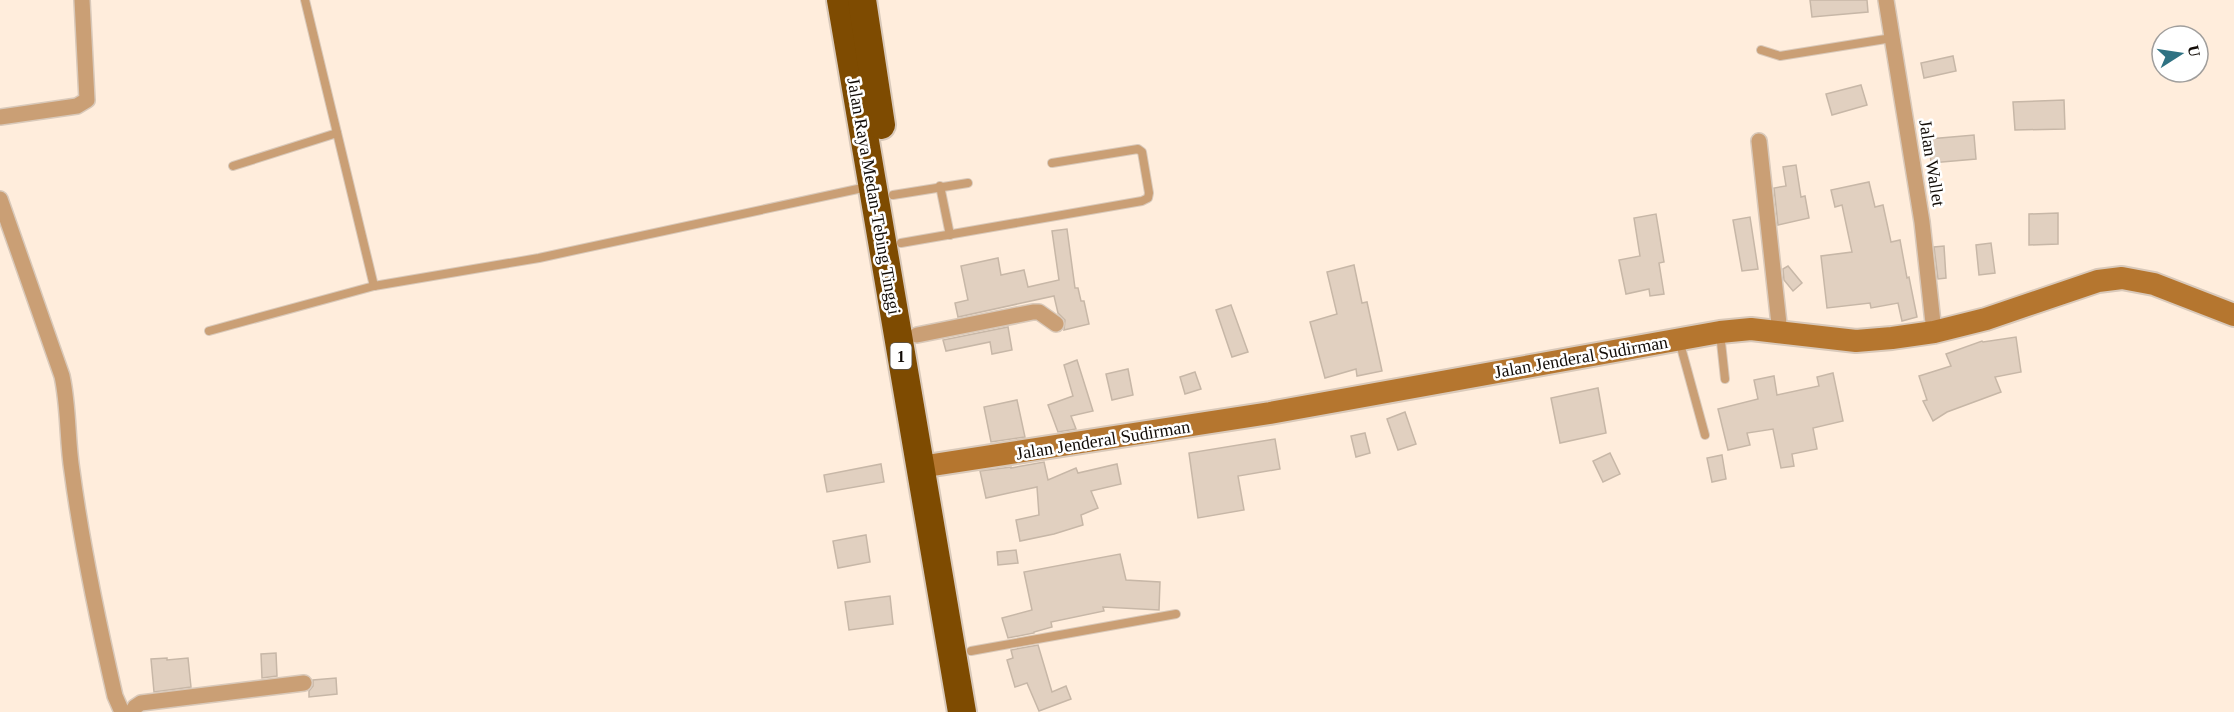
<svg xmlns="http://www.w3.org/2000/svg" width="2234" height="712" viewBox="0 0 2234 712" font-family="'Times New Roman',serif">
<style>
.building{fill:#e1d0c0;stroke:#c7b7a7;stroke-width:1.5}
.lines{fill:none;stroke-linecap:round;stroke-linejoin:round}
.lane-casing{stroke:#d9c9ba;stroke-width:10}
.street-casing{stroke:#d9c9ba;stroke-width:18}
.secondary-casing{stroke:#d9c9ba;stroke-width:26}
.highway-casing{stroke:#d9c9ba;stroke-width:32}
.lane{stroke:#ca9f75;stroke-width:8}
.street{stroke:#ca9f75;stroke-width:15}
.secondary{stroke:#b5762f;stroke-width:22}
.highway{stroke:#7e4b01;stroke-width:28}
.labels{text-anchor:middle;stroke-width:5;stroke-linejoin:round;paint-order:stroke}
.shield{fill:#fff;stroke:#595551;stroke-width:1.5}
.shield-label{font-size:16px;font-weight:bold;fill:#120c07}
.street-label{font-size:18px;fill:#120c07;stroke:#fff}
</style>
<rect width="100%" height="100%" fill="#ffeddc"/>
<g class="building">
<path d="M1810,0H1867L1868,12L1812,17Z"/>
<path d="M1953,56L1956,71L1924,78L1921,63Z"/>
<path d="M1861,85L1867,105L1832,115L1826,94Z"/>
<path d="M2064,100L2065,129L2015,130L2013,102Z"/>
<path d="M1974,135L1976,159L1931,163L1929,139Z"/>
<path d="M1796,165L1801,197L1805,196L1809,218L1778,225L1774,188L1786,186L1783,167Z"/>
<path d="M1869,182L1875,207L1883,205L1891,242L1900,240L1907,278L1909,277L1917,317L1902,321L1898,303L1871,308L1870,303L1827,308L1821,256L1852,252L1842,205L1835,207L1831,190Z"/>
<path d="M2058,213V244L2029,245V214Z"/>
<path d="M1656,214L1664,262L1659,263L1664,294L1650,296L1649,289L1626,294L1619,260L1640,256L1634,218Z"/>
<path d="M1750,217L1758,269L1742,271L1733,220Z"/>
<path d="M1067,229L1075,288H1078L1081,301H1084L1089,324L1064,330L1065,320L1058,313L1054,296L958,317L955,303L968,300L961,266L998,258L1001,275L1024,270L1028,287L1059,280L1052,231Z"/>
<path d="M1991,243L1995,273L1979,275L1976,245Z"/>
<path d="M1944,246L1946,278L1938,279L1934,247Z"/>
<path d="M1354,265L1362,303L1367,302L1382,371L1357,376L1356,369L1325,378L1310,322L1337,314L1327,272Z"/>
<path d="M1788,266L1802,283L1793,291L1784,280L1783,269Z"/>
<path d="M1231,305L1248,352L1232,357L1216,310Z"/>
<path d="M1008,327L1012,350L992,354L990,342L946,351L943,340Z"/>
<path d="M2016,337L2021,372L1995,377L2001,392L1947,412L1933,421L1923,401L1927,400L1919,376L1951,366L1946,354L1982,341L1983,342Z"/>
<path d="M1077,360L1093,411L1071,416L1076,429L1058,432L1048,405L1073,396L1064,365Z"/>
<path d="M1128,369L1133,395L1112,400L1106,374Z"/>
<path d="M1195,372L1201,389L1185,394L1180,377Z"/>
<path d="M1833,373L1843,421L1813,428L1817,449L1792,454L1794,466L1781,468L1773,429L1747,433L1750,445L1728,450L1718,409L1758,399L1754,380L1774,376L1777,395L1819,386L1817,377Z"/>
<path d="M1598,388L1606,433L1560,443L1551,398Z"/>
<path d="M1017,400L1025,437L991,442L984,407Z"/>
<path d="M1405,412L1416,444L1398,450L1387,419Z"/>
<path d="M1365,433L1370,453L1356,457L1351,436Z"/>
<path d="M1275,439L1280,469L1238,476L1244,510L1198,518L1189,453Z"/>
<path d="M1610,453L1620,474L1603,482L1593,461Z"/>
<path d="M1722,455L1726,479L1712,482L1707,458Z"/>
<path d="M1044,462L1048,480L1076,468L1078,473L1117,464L1121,484L1091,491L1098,508L1081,515L1083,525L1054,534L1020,541L1016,520L1039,515L1037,487L986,498L980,471L1011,467V468Z"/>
<path d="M881,464L884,482L827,492L824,475Z"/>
<path d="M866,535L870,562L838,568L833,541Z"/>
<path d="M1016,550L1018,563L998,565L997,552Z"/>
<path d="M1120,554L1126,580L1160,582L1159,610L1103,607L1104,611L1051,622L1052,627L1034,632V633L1008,638L1002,618L1032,610L1024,572Z"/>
<path d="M890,596L893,624L849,630L845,602Z"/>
<path d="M1038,645L1052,692L1066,686L1071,699L1039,711L1027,683L1015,687L1007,660L1013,658L1011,650Z"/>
<path d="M276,653L277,676L262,678L261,654Z"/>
<path d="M167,658V660L188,658L191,687L154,692L151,659Z"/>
<path d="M336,678L337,694L309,697V691L313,686V680Z"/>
</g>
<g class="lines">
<defs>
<g id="lane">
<path d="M305,0L374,286"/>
<path d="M1761,50L1780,56L1892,38"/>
<path d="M233,166L337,133"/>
<path d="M940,186L950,235"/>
<path d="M893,195L968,183"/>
<path d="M901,243L1142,201L1148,198L1149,193L1142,152L1138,149L1052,163"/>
<path d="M209,331L374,286L539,258L867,187"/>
<path d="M1720,333L1725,379"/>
<path d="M1679,340L1705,435"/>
<path d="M971,651L1176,614"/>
</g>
<g id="street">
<path d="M1886,0L1922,222L1934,332"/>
<path d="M0,117L77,106L87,100L82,0"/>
<path d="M1759,141L1780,333"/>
<path d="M0,199L62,376C69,408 67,440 72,471C82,547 98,622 115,696L122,712"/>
<path d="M917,335L1033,312H1039L1056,324"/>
<path d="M132,712L135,707L141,703L304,683"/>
</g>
<path id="secondary" d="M920,467L1270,413L1720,332L1751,329L1856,341L1892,338L1934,332L1986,319L2098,281L2122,278L2154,284L2234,315"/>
<g id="highway">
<path d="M841,0L962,712"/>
<path d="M862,0L881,125"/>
</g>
</defs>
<use href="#lane" class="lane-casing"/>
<use href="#street" class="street-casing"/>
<use href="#secondary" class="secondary-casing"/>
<use href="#highway" class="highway-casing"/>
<use href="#lane" class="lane"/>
<use href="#street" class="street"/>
<use href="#secondary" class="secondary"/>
<use href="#highway" class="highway"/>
</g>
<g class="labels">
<rect class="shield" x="890.5" y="343" width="21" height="26" rx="4.5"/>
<g class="shield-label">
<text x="901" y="362">1</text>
</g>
<g class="street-label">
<text transform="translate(1932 163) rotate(81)" y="6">Jalan Wallet</text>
<text transform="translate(874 196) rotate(80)" y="6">Jalan Raya Medan-Tebing Tinggi</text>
<text transform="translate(1581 357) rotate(-10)" y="6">Jalan Jenderal Sudirman</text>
<text transform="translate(1103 440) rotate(-9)" y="6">Jalan Jenderal Sudirman</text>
</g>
</g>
<g transform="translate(2180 54) rotate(78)"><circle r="28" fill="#ffffff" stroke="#a09e9c" stroke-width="1.5"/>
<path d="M0-4.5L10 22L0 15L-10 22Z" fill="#2f7283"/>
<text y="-9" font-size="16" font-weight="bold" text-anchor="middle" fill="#120c07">U</text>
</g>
</svg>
